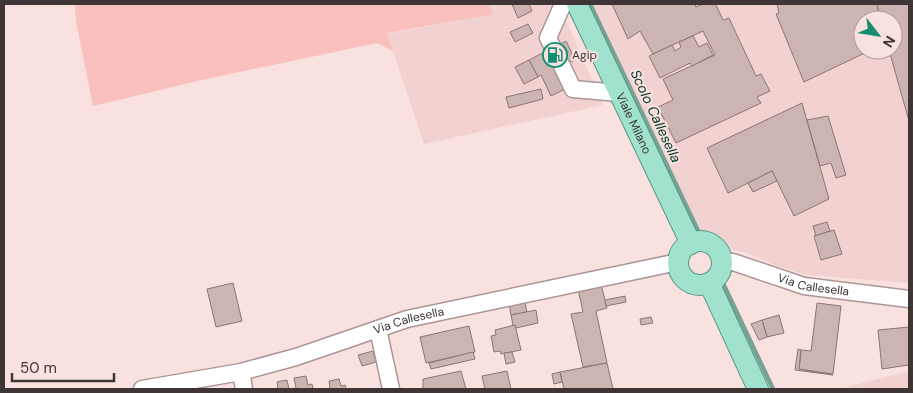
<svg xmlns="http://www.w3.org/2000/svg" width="913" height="393" viewBox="0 0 913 393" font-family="'DM Sans',sans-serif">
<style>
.built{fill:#f2d2d0;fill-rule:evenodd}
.green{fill:#f9c0bd}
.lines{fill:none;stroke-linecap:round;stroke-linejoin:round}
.stream{stroke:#78a293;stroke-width:4.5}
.building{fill:#cbb4b2;stroke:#8b7674}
.minor-casing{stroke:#ac9695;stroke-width:19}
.major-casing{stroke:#549984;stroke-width:22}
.minor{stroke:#fff;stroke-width:16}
.major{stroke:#a0e2ce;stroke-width:20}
.labels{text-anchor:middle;stroke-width:4;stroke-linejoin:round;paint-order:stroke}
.poi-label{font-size:12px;fill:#3f3535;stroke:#f9e1df;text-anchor:start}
.street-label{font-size:12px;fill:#3f3535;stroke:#f9e1df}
.water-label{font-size:14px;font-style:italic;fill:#003a2c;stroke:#f9e1df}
</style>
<rect width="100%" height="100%" fill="#f9e1df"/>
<g class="built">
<path d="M488,4H559L603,105L424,144L387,34L493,14Z"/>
<path d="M577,4H909V283L807,275L777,266L747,253L724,248L704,249ZM863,20H893V50H863Z"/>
<path d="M909,372V389H839L893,375Z"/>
</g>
<path class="green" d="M75,4H488L494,14L387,33L393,51L377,43L206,79L93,106L76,21Z"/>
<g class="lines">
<g class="stream">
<path d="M590,4L701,237"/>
<path d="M721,279L773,389"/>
</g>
</g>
<g class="building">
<path d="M512,4H529L532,11L518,18Z"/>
<path d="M612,4H695L696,7L703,4H717L716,5L723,20L729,18L756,76L761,74L770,91L757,97L761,103L676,143L658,107L673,100L663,79L715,55L703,31L653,54L640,31L628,39Z"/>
<path d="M777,4H877L881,20H863V50H871L804,82L776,14L779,13Z"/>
<path d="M877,4H909V121L889,50H893V20H881Z"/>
<path d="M528,24L533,33L515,42L510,32Z"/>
<path d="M693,36L699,47L707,43L713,55L692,66L690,63L660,78L649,56L672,45L675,51L681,47L679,42Z"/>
<path d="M566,41L575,60L558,68L567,88L551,96L541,75L538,77L529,60Z"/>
<path d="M529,60L538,77L524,84L515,67Z"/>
<path d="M541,89L543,99L509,108L506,97Z"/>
<path d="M802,103L829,199L794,216L772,171L728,193L707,148Z"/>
<path d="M828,116L846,175L836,178L831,163L820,166L807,120Z"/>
<path d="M772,171L777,181L753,192L748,183Z"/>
<path d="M827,222L830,231L816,236L813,226Z"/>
<path d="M834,230L842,254L821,260L814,236Z"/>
<path d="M233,283L242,321L216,327L207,289Z"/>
<path d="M601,284L607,308L596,311L607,363L583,367L571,314L583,312L578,289Z"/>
<path d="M625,296L626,302L606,306L605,300Z"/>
<path d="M524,299L527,312L511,315L509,303Z"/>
<path d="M817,303L841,306L833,374L799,369L801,350L811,351Z"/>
<path d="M536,310L538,323L516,328L513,325L511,315Z"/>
<path d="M779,315L784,333L767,337L762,320Z"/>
<path d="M651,317L653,323L641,325L640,319Z"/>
<path d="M762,320L767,337L759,340L751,324Z"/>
<path d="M515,325L521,350L501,354L500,351L494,352L491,336L496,335L495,330Z"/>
<path d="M469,326L475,352L426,363L420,337Z"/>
<path d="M909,327V365L882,369L878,330Z"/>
<path d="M798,349L801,350L799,369L833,375L795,370Z"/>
<path d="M373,351L376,362L362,366L358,355Z"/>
<path d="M473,352L475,359L431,369L429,363Z"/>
<path d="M512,352L515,362L506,364L504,353Z"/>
<path d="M607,363L613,389H564L560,372Z"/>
<path d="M461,371L466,389H423V379Z"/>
<path d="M507,371L511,389H485L482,376Z"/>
<path d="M560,372L562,382L554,384L552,374Z"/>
<path d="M306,376L308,385L312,384L313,389H278L277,382L287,380L289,389L296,388L294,378Z"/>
<path d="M339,379L341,386L345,385L346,389H330L329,381Z"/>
</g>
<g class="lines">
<defs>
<g id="minor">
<path d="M553,48L548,38L563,4"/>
<path d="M562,66L573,89L619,93"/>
<path id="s1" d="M721,262H733L804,286L909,299"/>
<path d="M378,329L391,389"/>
<path d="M241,372L244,389"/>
<path id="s2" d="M142,389L241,372L296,357L407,319L678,262"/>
</g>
<g id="major">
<path id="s3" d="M577,4L691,244"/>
<circle cx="700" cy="263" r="22"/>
<path d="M709,283L758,389"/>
</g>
</defs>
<use href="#minor" class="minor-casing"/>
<use href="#major" class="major-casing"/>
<use href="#minor" class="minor"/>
<use href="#major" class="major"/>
</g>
<defs>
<symbol id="fuel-ring" viewBox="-11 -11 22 22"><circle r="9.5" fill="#f9e1df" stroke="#168e71" stroke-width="1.5"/><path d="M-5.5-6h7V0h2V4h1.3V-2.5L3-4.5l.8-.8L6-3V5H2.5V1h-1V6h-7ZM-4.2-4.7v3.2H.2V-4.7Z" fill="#168e71"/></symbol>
</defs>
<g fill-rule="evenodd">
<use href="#fuel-ring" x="541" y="41" width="28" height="28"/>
</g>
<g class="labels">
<g class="poi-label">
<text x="572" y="59">Agip</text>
</g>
<g class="street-label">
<text dy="4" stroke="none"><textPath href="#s3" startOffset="132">Viale Milano</textPath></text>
<text dy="4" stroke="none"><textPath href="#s1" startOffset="96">Via Callesella</textPath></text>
<text dy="4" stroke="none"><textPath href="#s2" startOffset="276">Via Callesella</textPath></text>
</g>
<g class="water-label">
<text transform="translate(656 116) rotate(65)" y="5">Scolo Callesella</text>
</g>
</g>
<rect width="913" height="393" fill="none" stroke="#3f3535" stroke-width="10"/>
<g transform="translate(878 35) rotate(121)"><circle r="24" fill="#f9e1df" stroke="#af9c9b"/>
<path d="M0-4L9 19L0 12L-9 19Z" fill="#168e71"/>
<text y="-8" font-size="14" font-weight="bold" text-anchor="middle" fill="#3f3535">N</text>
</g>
<path d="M12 373v8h102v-8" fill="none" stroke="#3f3535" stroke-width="2.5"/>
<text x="20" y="373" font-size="15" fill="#3f3535" stroke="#f9e1df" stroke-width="4" paint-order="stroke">50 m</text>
</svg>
